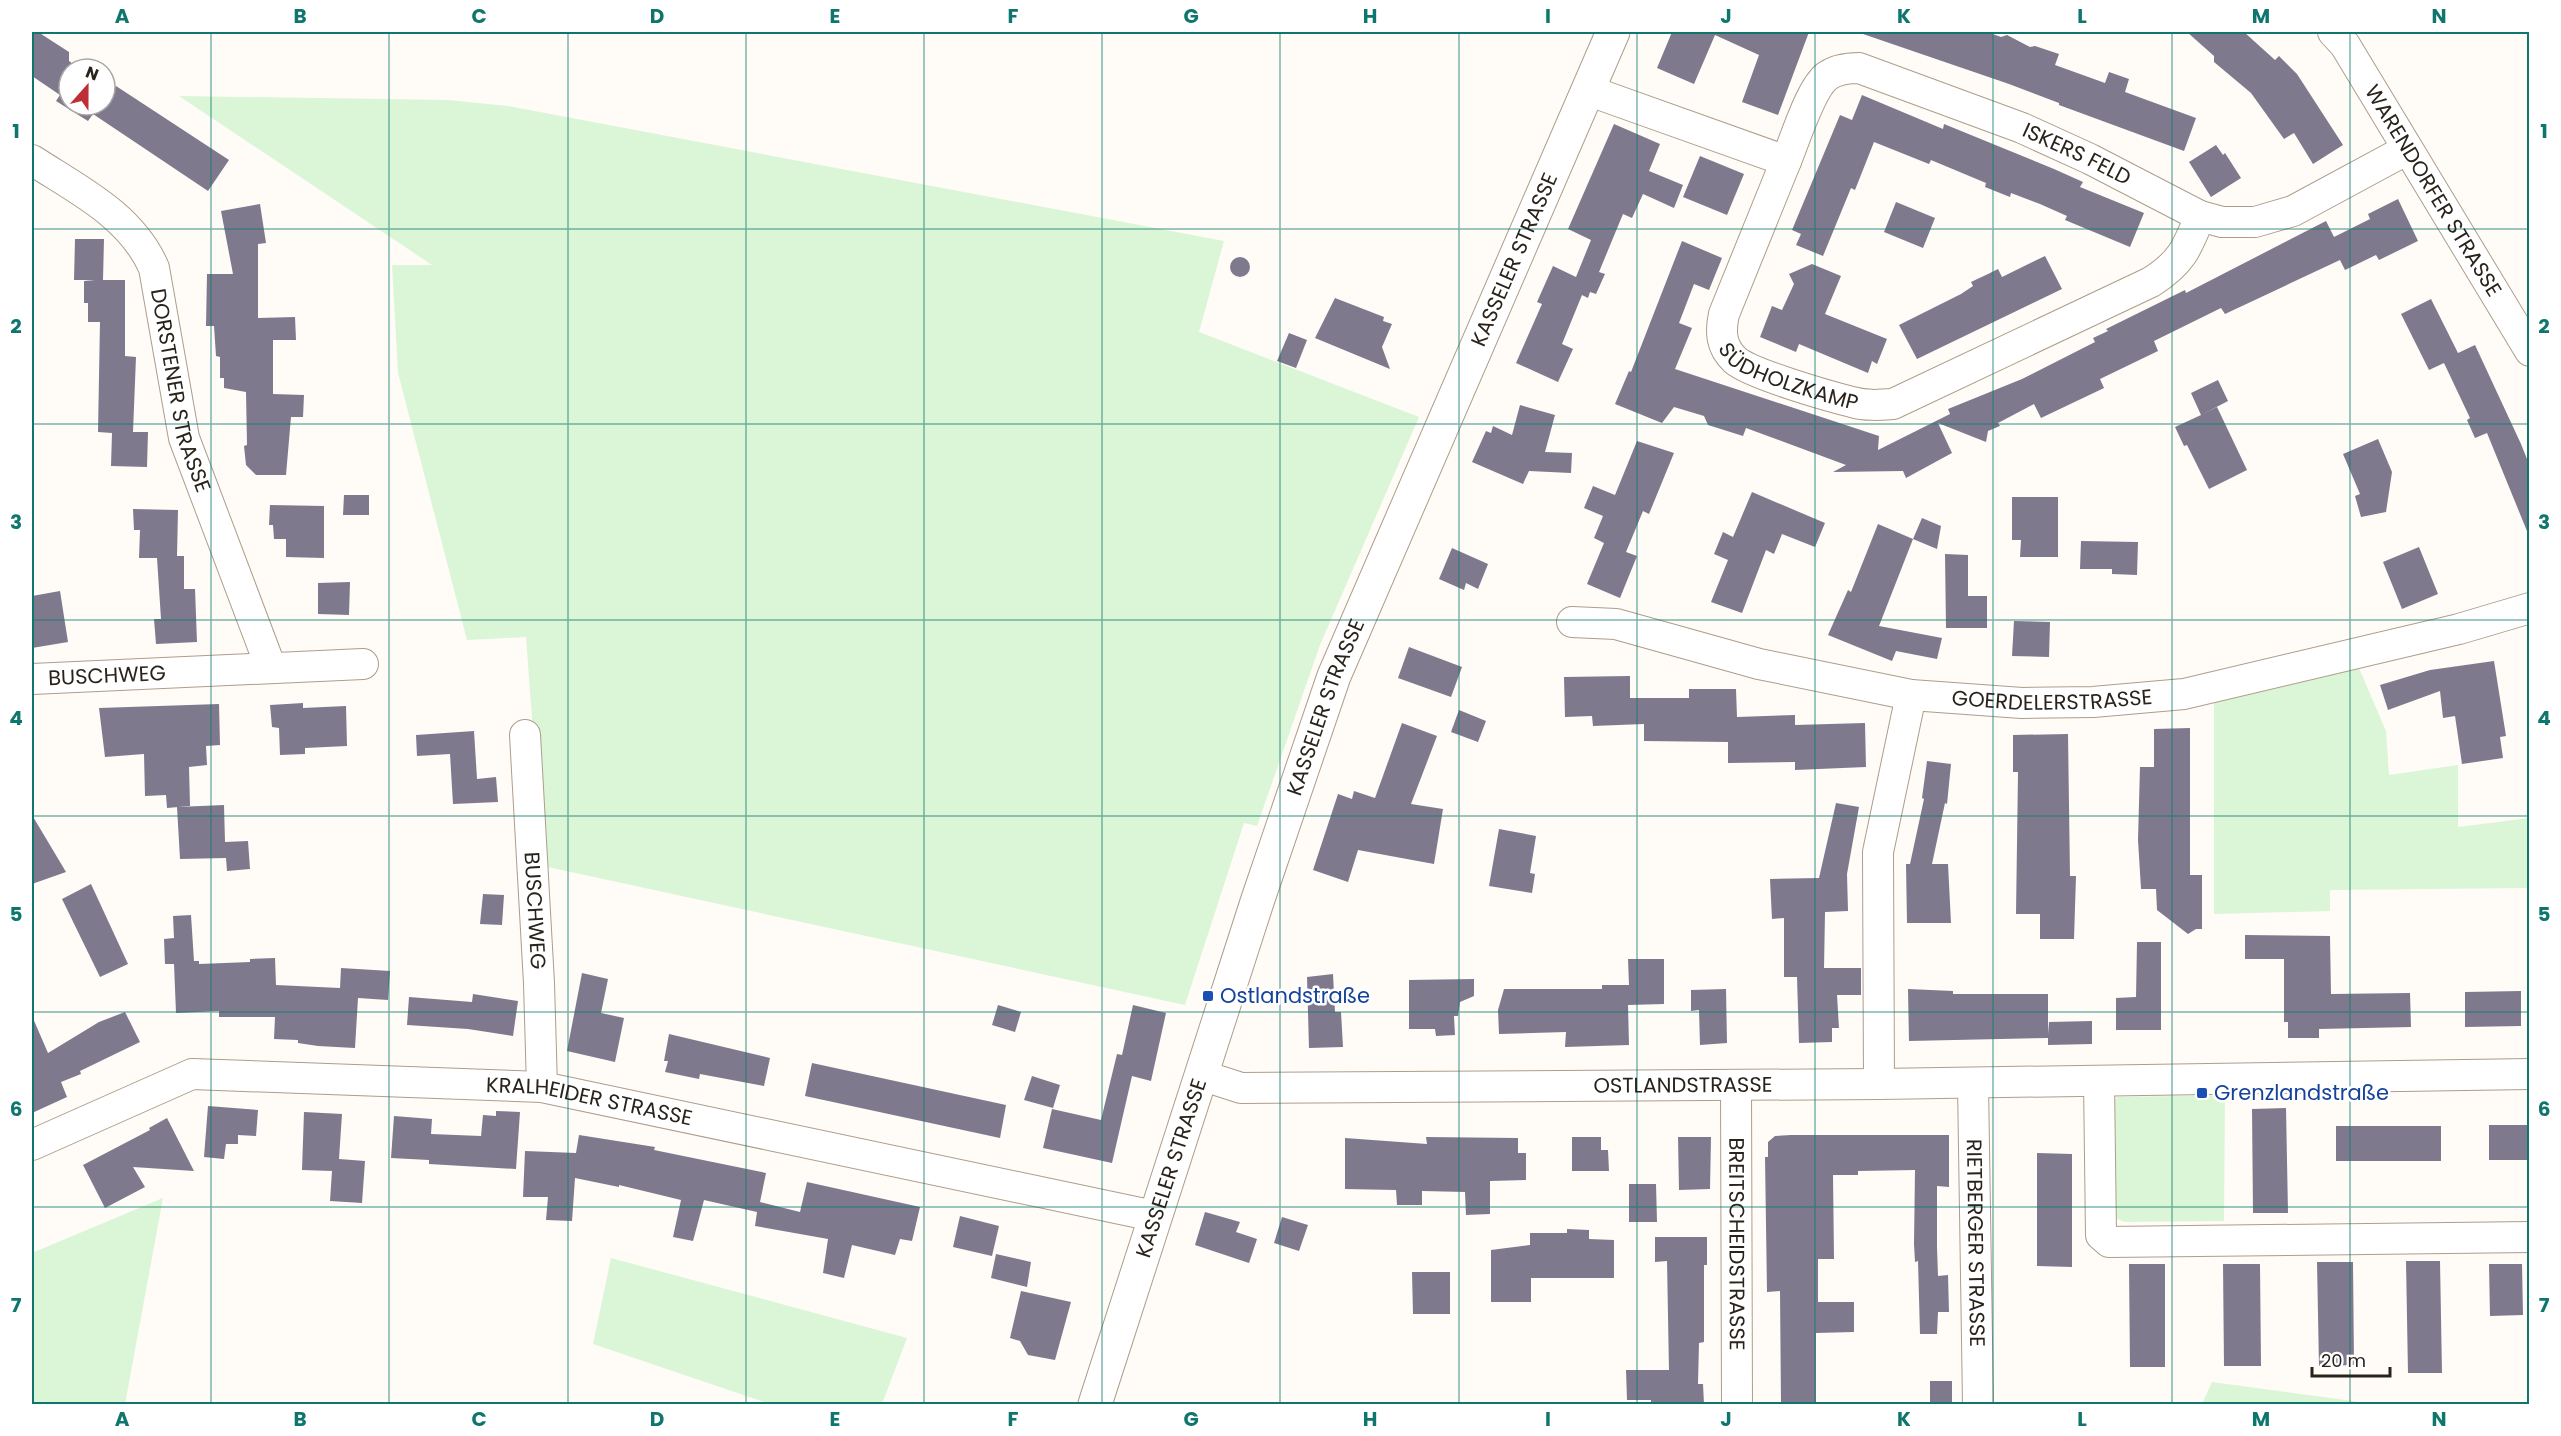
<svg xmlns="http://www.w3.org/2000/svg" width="2561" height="1436" viewBox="0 0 2561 1436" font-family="Poppins,sans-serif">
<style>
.green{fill:#dbf6d6}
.building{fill:#7f798e}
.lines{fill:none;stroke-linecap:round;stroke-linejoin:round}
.minor-casing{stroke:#ae9d8a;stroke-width:32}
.tertiary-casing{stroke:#ae9d8a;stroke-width:35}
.minor{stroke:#fff;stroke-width:30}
.tertiary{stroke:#fff;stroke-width:33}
.grid{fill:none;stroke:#0f766e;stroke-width:1.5;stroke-opacity:0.55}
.transit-dot{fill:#1a4fb4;stroke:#fff;stroke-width:2}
.labels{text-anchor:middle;stroke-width:5;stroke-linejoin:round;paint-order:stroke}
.street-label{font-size:21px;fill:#2a231c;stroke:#fff}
.transit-label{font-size:21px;fill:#164399;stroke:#fff;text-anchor:start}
.neatline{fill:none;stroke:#0f766e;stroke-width:2}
.grid-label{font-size:20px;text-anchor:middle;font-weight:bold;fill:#0f766e}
</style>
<rect width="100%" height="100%" fill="#fffbf7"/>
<g class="green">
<path d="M179,96L448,100L508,106L1224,241L1199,332L1419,417L1320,645L1257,826L1244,823L1185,1005L543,866L526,637L467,640L398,373L392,265H432Z"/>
<path d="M2359,668L2386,731L2389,775L2458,765V827L2529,818V888L2330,890V911L2214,914V702Z"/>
<path d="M2225,1095L2224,1221L2125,1222L2117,1219L2112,1212L2113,1102L2117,1097Z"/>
<path d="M163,1198L125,1404H32V1253Z"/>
<path d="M611,1258L907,1338L882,1404H770L593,1344Z"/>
<path d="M2212,1382L2375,1404H2202Z"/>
</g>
<g class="building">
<path d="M32,32H38L69,52V61L80,69H69V105H105V87L112,91L116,86L229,160L208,191L93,114L88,121L56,101L60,95L32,76Z"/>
<path d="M1672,32H1809L1778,115L1742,102L1759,55L1715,35L1694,84L1657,68Z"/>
<path d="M1864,32H1987L2001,37L2007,35L2030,47L2035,46L2059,54L2055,65L2105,83L2109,72L2129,79L2125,92L2196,118L2184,151L2059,105V103L2009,84L1863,34Z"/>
<path d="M2187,32H2244L2275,60L2279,56L2297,74L2343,145L2313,164L2294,133L2284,139L2251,93L2214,62V56Z"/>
<path d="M1862,95L1943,129L1944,124L2054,169L2083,182L2080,187L2144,213L2130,247L2065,220L2067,216L2040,204L2011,193L2010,197L1985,187L1986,183L1931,160L1929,164L1874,142L1855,190L1851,188L1823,256L1796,245L1801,234L1792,230L1840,115L1852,120Z"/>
<path d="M1614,124L1660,144L1649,171L1683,185L1674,208L1643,194L1632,218L1623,214L1599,272L1605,274L1596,294L1590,292L1588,298L1582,295L1562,344L1573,349L1558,382L1516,363L1542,304L1537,302L1553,266L1576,277L1591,240L1568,229Z"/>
<path d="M2216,145L2223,155L2225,153L2241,178L2211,197L2189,162Z"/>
<path d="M1700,156L1744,174L1727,215L1683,197Z"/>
<path d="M2398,199L2418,241L2379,260L2376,255L2345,270L2340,260L2225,314L2221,308L2154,341L2158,351L2100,379L2104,388L2041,418L2034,404L1998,423L2000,426L1988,431L1986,442L1938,423L1952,453L1906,478L1903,471L1833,472L1846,465L1746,428L1743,436L1708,425L1704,416L1674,407L1662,423L1615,404L1629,371L1631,372L1682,241L1722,258L1709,290L1694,284L1679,323L1692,328L1675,369L1879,436L1878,450L1950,414L1948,409L2022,379L2095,342L2093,338L2108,331L2106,329L2185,290L2186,293L2326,221L2334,237L2370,219L2368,214Z"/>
<path d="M1896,202L1935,218L1923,248L1884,232Z"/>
<path d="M260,204L266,243L258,244V318L295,317L296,340H273V394L304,395L303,417H291L286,475H256L246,465L244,446L247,445L246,392L224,388V378H220V357L216,356L214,326H206L207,274H233L221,211Z"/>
<path d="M75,239H104L103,280H125V356L136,357L133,432H148L147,467L111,466L112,433L98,432L100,322H88V303H84V281L95,280H74Z"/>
<path d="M2045,256L2062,289L1917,359L1899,325L1961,294L1973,286L1971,282L1988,274L1998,269L2002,277Z"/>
<circle cx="1240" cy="267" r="10"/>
<path d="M1812,264L1841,276L1825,314L1887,339L1877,364L1872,361L1868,373L1799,344L1796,352L1760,337L1772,306L1782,310L1794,284L1789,274Z"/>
<path d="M1335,298L1384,317L1383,321L1392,324L1382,347L1390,369L1315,338Z"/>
<path d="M2431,299L2458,353L2475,345L2521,444L2529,464V536L2487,433L2475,438L2467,420L2470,418L2444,363L2429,370L2401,314Z"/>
<path d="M1289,333L1307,340L1296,368L1277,361Z"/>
<path d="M2218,380L2228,401L2203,414L2217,407L2247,470L2209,489L2187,445L2184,446L2175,427L2201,415L2191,393Z"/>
<path d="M1520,405L1555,415L1545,452L1572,453L1571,473L1529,471L1523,484L1472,462L1486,431L1491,433L1493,426L1512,435Z"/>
<path d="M2378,439L2392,472L2386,512L2361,517L2355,496L2360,494L2343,454Z"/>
<path d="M1637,441L1674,453L1649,514L1643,511L1626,552L1637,556L1620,598L1587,584L1604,543L1594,538L1603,516L1584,508L1593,486L1615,495Z"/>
<path d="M1752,492L1825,523L1815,547L1782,534L1774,554L1766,550L1742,613L1711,602L1728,560L1714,554L1723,532L1733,537Z"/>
<path d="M344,495H369V515H343Z"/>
<path d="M2012,497H2058V557H2020L2021,540H2012Z"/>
<path d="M270,505L324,506V558L286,557V539H274L273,525H269Z"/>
<path d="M133,509L178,510L177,556H184V589H195L197,642L156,644L154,619H161L157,558H139L140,530H134Z"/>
<path d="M1922,518L1941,526L1937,549L1913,539Z"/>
<path d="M1878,524L1913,539L1879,626L1942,638L1937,659L1896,651L1892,661L1828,635L1848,590L1851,592Z"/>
<path d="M2081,541L2138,542L2137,575L2112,574V569H2080Z"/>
<path d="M2419,547L2438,594L2402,609L2383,562Z"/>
<path d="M1452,548L1488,564L1478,589L1466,583L1464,590L1439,579Z"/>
<path d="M1945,554L1968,555V596H1987V628H1946Z"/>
<path d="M350,582L349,615L318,614V583Z"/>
<path d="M60,591L68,642L32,648V596Z"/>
<path d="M2014,621L2050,622L2049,657L2012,656Z"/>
<path d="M1409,647L1462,667L1451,697L1398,678Z"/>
<path d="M2494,661L2506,736L2500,737L2503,758L2462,764L2455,716L2443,718L2440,691L2388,710L2380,685L2430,670Z"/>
<path d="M1630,676V698H1689V689H1736L1737,717L1795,715V725L1865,723L1866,767L1795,770V762L1728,763V742L1644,741V724L1593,726L1592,716L1565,717L1564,677Z"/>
<path d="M303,703V708L346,706L347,746L305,748V754L280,755L279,728L272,727L270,705Z"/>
<path d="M219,704L220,745L206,746L207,765L189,767L190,806L167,808L166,795L145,796L144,754L105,757L99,708Z"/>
<path d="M1459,710L1486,721L1478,742L1451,732Z"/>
<path d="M1402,723L1437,736L1411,804L1443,809L1434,864L1358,850L1348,882L1313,870L1338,794L1352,799L1354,791L1375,798Z"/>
<path d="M2190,728V875H2202V929H2196L2188,934L2157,910L2156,889H2141L2138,840L2140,767H2154V729Z"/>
<path d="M474,731L477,779L496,777L498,802L453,804L450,754L417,756L416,735Z"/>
<path d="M2068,734L2070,876H2076L2074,939H2040V914H2016L2018,772H2013V735Z"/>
<path d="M1927,761L1951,764L1947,804L1945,803L1932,864H1948L1951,923H1907L1906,864H1910L1924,799L1922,798Z"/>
<path d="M1836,803L1859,807L1847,874L1848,911L1825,912L1824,968H1861V995H1837L1839,1028H1832V1042L1799,1043L1797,977H1784V918L1772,919L1770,879L1819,878Z"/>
<path d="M224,805L225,842L248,841L250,869L227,871L226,858L180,859L177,807Z"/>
<path d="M32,815L66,872L32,884Z"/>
<path d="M1499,829L1536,836L1530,873L1535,874L1532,893L1489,886Z"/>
<path d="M91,884L128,964L100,977L62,899Z"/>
<path d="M483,894L504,895L502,925L480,924Z"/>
<path d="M191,915L194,961H199V964L250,962V959L275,958L276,985L340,988L341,968L390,971L388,1000L358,998L355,1048L318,1046L298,1043V1040L274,1039L275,1017H219V1011L176,1013L174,964H165L164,939L174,938L173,916Z"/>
<path d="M2245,935L2330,936L2331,994L2410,993L2411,1027L2319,1029V1038H2288V1022H2284V959H2245Z"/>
<path d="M2137,942H2161V1030H2116V998L2136,997Z"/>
<path d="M1628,959H1664V1004L1628,1005L1629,1045L1565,1047L1566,1032L1499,1034L1498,1010L1504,989H1602V985H1629Z"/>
<path d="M582,973L608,979L601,1013L624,1018L615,1062L567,1051Z"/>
<path d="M1333,974L1335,1012H1341L1343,1047L1309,1048L1307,977Z"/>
<path d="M1474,979V996L1460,1002L1458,1016H1454L1455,1035L1436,1036L1435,1029H1409V980Z"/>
<path d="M1726,989L1727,1043L1700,1045L1699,1010L1691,1011V990Z"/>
<path d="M1908,989L1953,991V994H2048V1034L2049,1022L2092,1021V1044L2048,1045V1038L1909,1041Z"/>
<path d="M2521,991V1026L2465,1027V992Z"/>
<path d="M473,994L518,1001L513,1036L468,1029L407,1025L409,997L472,1002Z"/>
<path d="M998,1005L1021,1012L1015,1032L992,1025Z"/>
<path d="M1133,1005L1166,1013L1151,1081L1132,1076L1112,1163L1043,1148L1052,1109L1101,1120L1117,1054L1122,1055Z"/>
<path d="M125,1012L140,1042L80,1071L81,1074L61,1082L67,1097L32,1113V1016L48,1053L99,1022Z"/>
<path d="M669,1034L770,1058L764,1086L700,1074L699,1079L665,1072L668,1061H664Z"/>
<path d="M812,1063L1006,1105L1000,1138L805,1096Z"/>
<path d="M1032,1076L1060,1085L1053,1108L1024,1100Z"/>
<path d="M208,1106L258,1110L256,1136L238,1135V1144H226L224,1159L204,1157Z"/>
<path d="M2286,1108L2288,1213H2253L2252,1109Z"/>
<path d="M496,1111L520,1112L516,1169L429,1164V1160L391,1158L394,1116L432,1119L431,1134L481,1136L483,1115L496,1116Z"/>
<path d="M304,1112L342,1114L339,1159L365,1161L362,1203L330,1201L332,1171L302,1170Z"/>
<path d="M167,1118L194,1171L133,1167L145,1187L105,1208L83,1165L150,1130L149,1128Z"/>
<rect x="2489" y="1125" width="40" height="35"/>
<rect x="2336" y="1126" width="105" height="35"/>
<path d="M579,1135L655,1147L654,1150L766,1173L760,1202L800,1212L807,1182L920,1207L912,1241L900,1239L895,1255L852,1245L844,1278L823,1273L828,1239L755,1226L757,1212L704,1200L693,1241L673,1237L681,1200L619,1185V1187L575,1178L572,1221L546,1220L548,1197H523L525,1151L576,1153Z"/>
<path d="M1791,1135H1949V1187L1937,1186V1247L1938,1276L1948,1275L1949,1312H1938L1937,1334H1920L1918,1261L1915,1262L1914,1244L1915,1170L1858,1171V1175H1833L1834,1259H1818V1302H1854V1332L1816,1333V1404H1781L1780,1291L1767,1292L1765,1157H1768V1142L1775,1136Z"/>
<path d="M1426,1137L1518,1138V1153H1526V1180L1490,1181V1214L1466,1215L1465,1192L1422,1191V1205H1397L1396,1190L1345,1189V1138L1427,1144Z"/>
<path d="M1572,1137H1601V1150H1608L1609,1171H1572Z"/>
<path d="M1678,1137H1711L1710,1189L1679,1190Z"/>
<path d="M2037,1153L2072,1154V1267L2037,1266Z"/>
<path d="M1629,1184H1656L1657,1222H1629Z"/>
<path d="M1205,1212L1240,1222L1236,1232L1257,1239L1249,1263L1195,1245Z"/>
<path d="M960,1216L999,1226L992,1256L953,1247Z"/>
<path d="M1282,1217L1308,1225L1299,1251L1274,1243Z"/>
<path d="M1567,1229L1589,1230V1239L1614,1240V1278H1531V1302H1491V1250L1530,1245V1233H1567Z"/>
<path d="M1655,1237H1707V1265H1704V1342L1699,1343L1698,1384H1703L1704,1404H1651V1400H1627L1626,1370H1669L1667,1261L1655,1262Z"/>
<path d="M996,1254L1031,1262L1027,1287L991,1278Z"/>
<path d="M2406,1261H2440L2442,1373H2408Z"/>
<path d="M2317,1262H2353L2354,1365L2319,1366Z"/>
<path d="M2129,1264H2165V1367H2130Z"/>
<path d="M2223,1264H2260L2261,1366H2224Z"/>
<path d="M2489,1264H2522L2523,1315L2490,1316Z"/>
<path d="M1412,1272H1450V1314H1413Z"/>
<path d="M1021,1291L1071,1302L1055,1360L1028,1355L1020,1341L1010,1338Z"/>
<rect x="1930" y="1381" width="22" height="23"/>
</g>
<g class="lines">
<defs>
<g id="minor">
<path id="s1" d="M2333,32L2345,45L2530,351"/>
<path id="s2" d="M1587,90L1786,161L1724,314C1720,332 1721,347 1735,360C1751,374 1828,396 1852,402C1866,406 1879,405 1893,404L2151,282C2181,263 2187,249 2200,216"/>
<path id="s3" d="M32,160C78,190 131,215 154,268L184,438L271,668"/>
<path id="s4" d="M1786,161C1795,140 1810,89 1827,76C1837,69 1848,68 1859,68L2022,128L2090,159L2200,216L2222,222H2255L2293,211L2406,150"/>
<path id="s5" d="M1572,622L1616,624L1759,664L1911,695L2022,703L2093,702L2184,694L2459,629L2530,608"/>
<path id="s6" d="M32,679L363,664"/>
<path id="s7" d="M525,735L539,983L542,1087"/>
<path id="s8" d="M1201,1075L1241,1088L1879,1084L2530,1074"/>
<path d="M2099,1081L2101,1235L2109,1242L2530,1237"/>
<path id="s9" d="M1973,1083L1978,1404"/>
<path d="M1879,1084L1878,852L1911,695"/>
<path id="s10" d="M1736,1085L1737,1404"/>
<path id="s11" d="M32,1145L192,1074L542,1087L1154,1216"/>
</g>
<g id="tertiary">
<path id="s12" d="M1095,1404L1258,899L1334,676L1613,32"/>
</g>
</defs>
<use href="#minor" class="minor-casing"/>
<use href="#tertiary" class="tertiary-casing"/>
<use href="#minor" class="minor"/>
<use href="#tertiary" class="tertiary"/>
</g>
<path class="grid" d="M211,32V1404M389,32V1404M568,32V1404M746,32V1404M924,32V1404M1102,32V1404M1280,32V1404M1459,32V1404M1637,32V1404M1815,32V1404M1993,32V1404M2172,32V1404M2350,32V1404M32,229H2530M32,424H2530M32,620H2530M32,816H2530M32,1012H2530M32,1207H2530"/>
<g class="transit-dot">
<rect x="1202" y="990" width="12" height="12" rx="3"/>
<rect x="2196" y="1087" width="12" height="12" rx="3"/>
</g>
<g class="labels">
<g class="street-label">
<text dy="7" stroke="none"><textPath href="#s4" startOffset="363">ISKERS FELD</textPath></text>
<text dy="7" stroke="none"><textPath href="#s1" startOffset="188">WARENDORFER STRASSE</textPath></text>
<text dy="7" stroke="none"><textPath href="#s12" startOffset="1220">KASSELER STRASSE</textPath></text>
<text dy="7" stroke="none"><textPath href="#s2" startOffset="482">SÜDHOLZKAMP</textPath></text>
<text dy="7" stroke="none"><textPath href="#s3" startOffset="291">DORSTENER STRASSE</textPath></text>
<text dy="7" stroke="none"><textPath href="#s6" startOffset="75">BUSCHWEG</textPath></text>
<text dy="7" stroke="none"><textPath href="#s5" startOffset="489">GOERDELERSTRASSE</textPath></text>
<text dy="7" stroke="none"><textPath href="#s12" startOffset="734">KASSELER STRASSE</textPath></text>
<text dy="7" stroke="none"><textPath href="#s7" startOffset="176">BUSCHWEG</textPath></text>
<text dy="7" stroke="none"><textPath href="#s8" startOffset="484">OSTLANDSTRASSE</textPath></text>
<text dy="7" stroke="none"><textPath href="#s11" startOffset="574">KRALHEIDER STRASSE</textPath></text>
<text dy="7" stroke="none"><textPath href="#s12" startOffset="248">KASSELER STRASSE</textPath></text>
<text dy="7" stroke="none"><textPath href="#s9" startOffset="160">RIETBERGER STRASSE</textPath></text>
<text dy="7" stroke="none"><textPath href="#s10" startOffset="159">BREITSCHEIDSTRASSE</textPath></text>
</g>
<g class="transit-label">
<text x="1220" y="1003">Ostlandstraße</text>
<text x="2214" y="1100">Grenzlandstraße</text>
</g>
</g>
<rect width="2561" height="1436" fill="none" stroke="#ffffff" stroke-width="66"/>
<g transform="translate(87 87) rotate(21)"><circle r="28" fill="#ffffff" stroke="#aaa7a4" stroke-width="1.5"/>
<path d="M0-4.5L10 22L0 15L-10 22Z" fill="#be2e37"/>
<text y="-9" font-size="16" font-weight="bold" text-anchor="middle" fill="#2a231c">N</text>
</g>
<path d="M2312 1367v9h78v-9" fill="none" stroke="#2a231c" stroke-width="3"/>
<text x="2321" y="1367" font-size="18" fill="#2a231c" stroke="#ffffff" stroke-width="4.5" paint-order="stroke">20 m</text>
<rect x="33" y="33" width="2495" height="1370" class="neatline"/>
<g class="grid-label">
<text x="122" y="23">A</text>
<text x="300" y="23">B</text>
<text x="479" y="23">C</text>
<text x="657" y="23">D</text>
<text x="835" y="23">E</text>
<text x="1013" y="23">F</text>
<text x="1191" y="23">G</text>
<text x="1370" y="23">H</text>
<text x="1548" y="23">I</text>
<text x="1726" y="23">J</text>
<text x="1904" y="23">K</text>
<text x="2082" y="23">L</text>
<text x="2261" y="23">M</text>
<text x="2439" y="23">N</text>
<text x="16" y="138">1</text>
<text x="2544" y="138">1</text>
<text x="16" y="333">2</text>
<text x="2544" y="333">2</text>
<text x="16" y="529">3</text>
<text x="2544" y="529">3</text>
<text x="16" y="725">4</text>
<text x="2544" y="725">4</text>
<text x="16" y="921">5</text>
<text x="2544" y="921">5</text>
<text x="16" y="1116">6</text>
<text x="2544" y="1116">6</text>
<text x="16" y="1312">7</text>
<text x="2544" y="1312">7</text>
<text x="122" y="1426">A</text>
<text x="300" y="1426">B</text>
<text x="479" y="1426">C</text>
<text x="657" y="1426">D</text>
<text x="835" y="1426">E</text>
<text x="1013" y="1426">F</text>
<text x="1191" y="1426">G</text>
<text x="1370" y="1426">H</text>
<text x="1548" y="1426">I</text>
<text x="1726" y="1426">J</text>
<text x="1904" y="1426">K</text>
<text x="2082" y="1426">L</text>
<text x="2261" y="1426">M</text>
<text x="2439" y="1426">N</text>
</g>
</svg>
